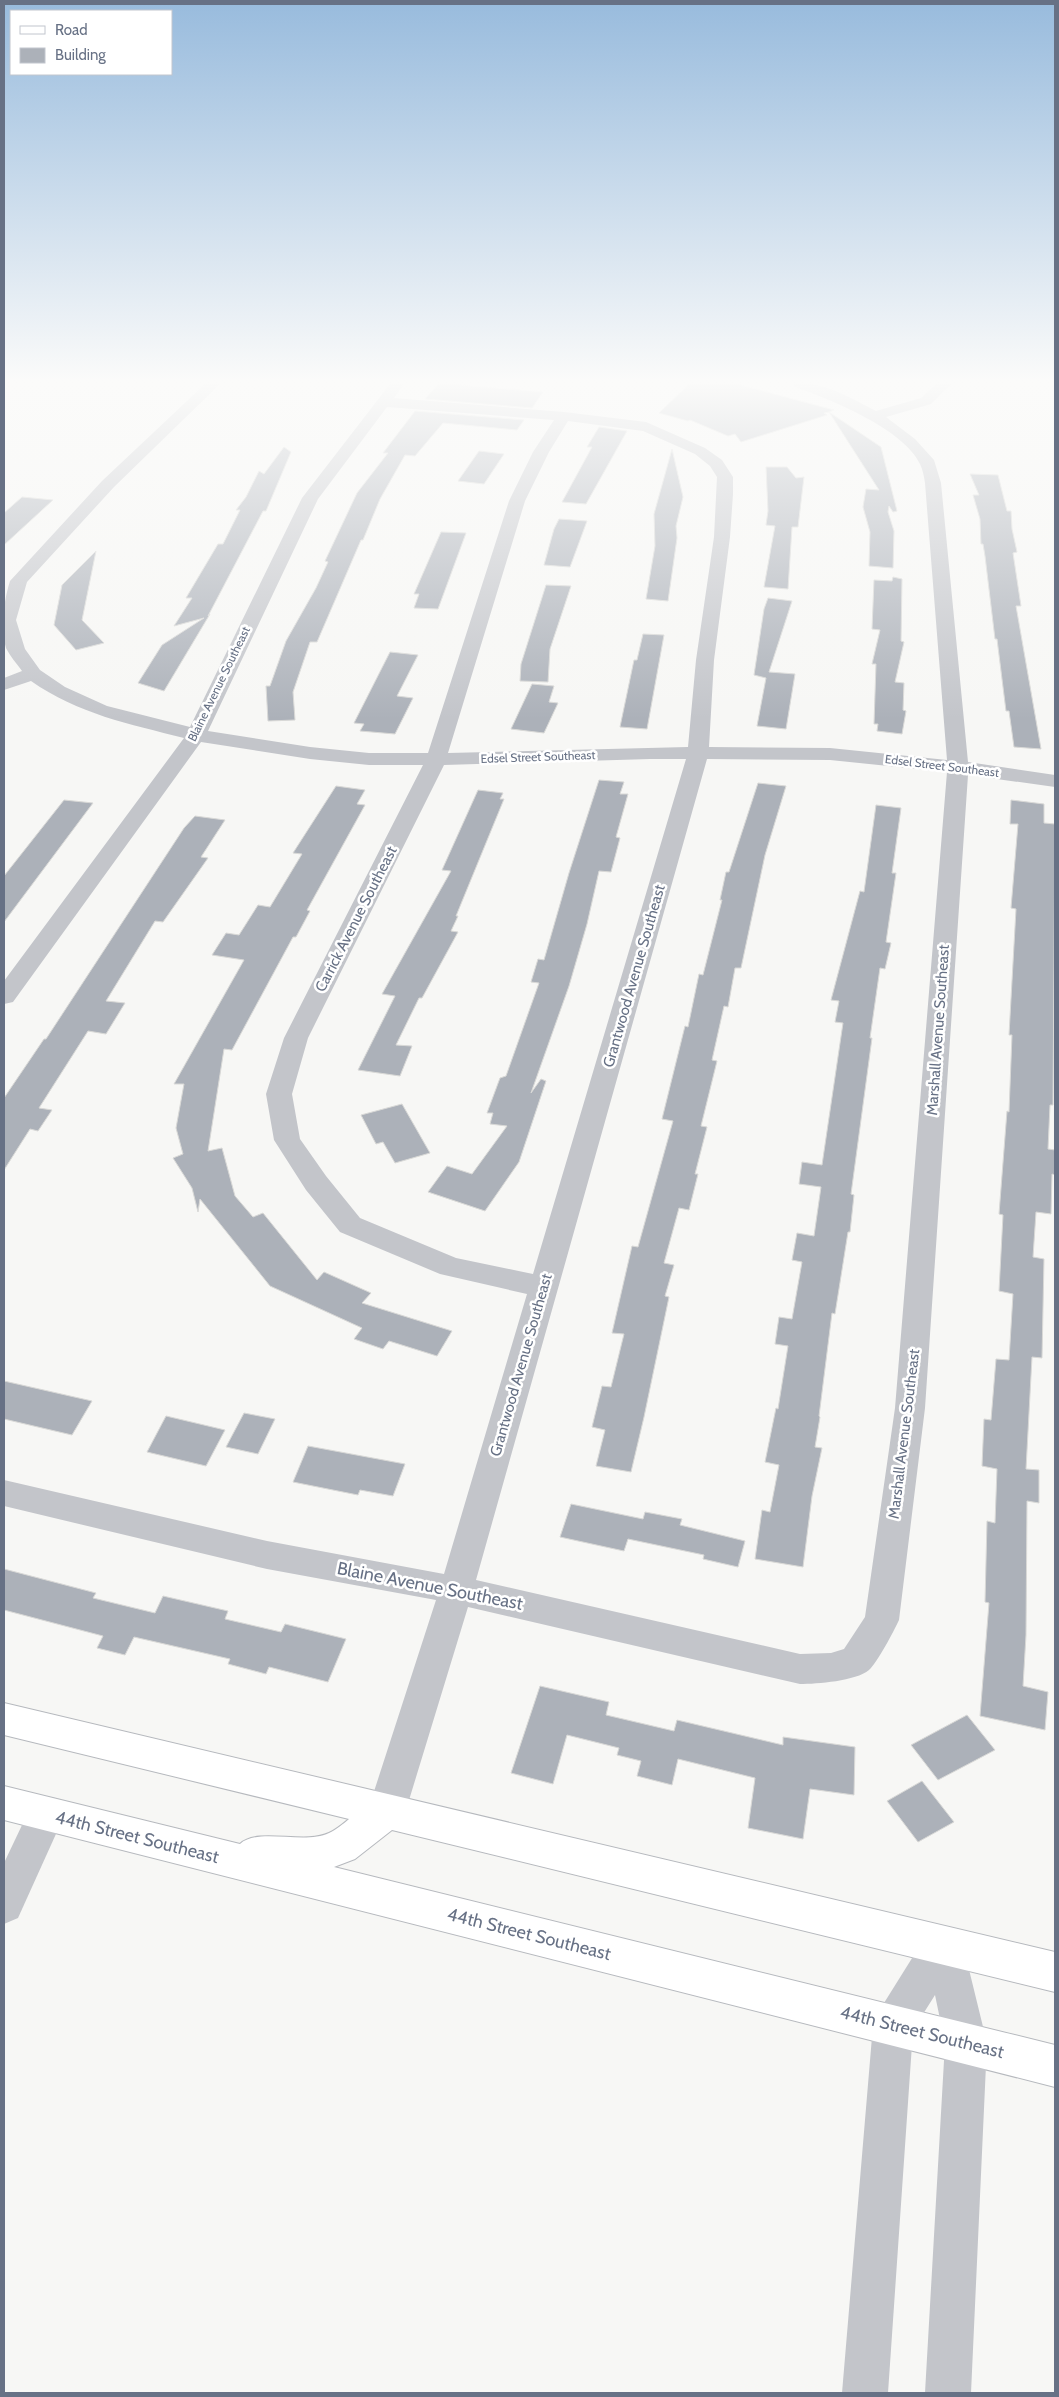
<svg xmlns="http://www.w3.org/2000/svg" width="1059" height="2397" viewBox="0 0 1059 2397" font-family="Cabin,sans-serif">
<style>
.building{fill:#acb1b9;stroke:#d9d9d7}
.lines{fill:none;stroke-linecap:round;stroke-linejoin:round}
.major-casing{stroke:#b6b9be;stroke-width:2}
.minor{fill:#c3c5ca;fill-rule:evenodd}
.major{fill:#fff;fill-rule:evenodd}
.labels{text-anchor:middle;stroke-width:5;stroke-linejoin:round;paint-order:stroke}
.far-street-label{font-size:12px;fill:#677185;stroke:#fff}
.street-label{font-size:15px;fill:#677185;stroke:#fff}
.near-street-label{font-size:18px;fill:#677185;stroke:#fff}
</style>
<rect width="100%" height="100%" fill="#f7f7f5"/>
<g class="building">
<path d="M438,384H448L543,392L532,408L425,399Z"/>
<path d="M689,384H737L834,410L829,412L881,447L897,511L893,512L889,506L888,512L894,531L893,568L869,566L870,532L863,507L866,489L879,490L829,412L824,413L827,415L741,442L735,434L728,436L690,420L688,421L659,413Z"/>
<path d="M415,411L524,420L517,430L443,423L415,456L405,455L380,499L363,540H361L317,642H310L293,692L295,720L268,721L266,686H270L286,641L316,588L328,562L325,561L357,493L388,453H383Z"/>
<path d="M599,427L627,431L586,504L562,502L592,447H587Z"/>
<path d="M284,447L291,452L266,511H263L208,616L210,614L164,691L138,683L162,645L204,618L174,626L192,598H186L218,544H223L240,510H236L246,497L259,471L264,474Z"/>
<path d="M672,449L683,497L676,526L677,538L668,601L646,599L655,546L654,514Z"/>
<path d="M479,451L504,454L484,484L458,481Z"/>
<path d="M766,467H787L796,478L804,477L798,527H792L788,589L764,587L775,526L766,525L768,511Z"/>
<path d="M970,474L998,475L1007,511H1011L1012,529L1017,552L1013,553L1021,606H1016L1041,749L1014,747L1009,711H1006L997,639H995L985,556L983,544H981L980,519L973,495H979Z"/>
<path d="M22,497L53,500L4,545V513Z"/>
<path d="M559,519L587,521L570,567L544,565L554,529Z"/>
<path d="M441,532L466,533L438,609L414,608L419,594H414Z"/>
<path d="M96,551L82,620L104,643L76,650L54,625L62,585Z"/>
<path d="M893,577L902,579L901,641L904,642L895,682L904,683L903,710L906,711L902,734L877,731L878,724H874L876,664H872L880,630L872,629L874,580L892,581Z"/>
<path d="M546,585L571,586L550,649L548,682L520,681L521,664Z"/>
<path d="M768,598L792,601L769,672L795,674L786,729L757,726L766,678L754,675L764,609Z"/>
<path d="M643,634L664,635L647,729L620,727L634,660H637Z"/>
<path d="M390,652L418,655L397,696L413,698L395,734L360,731L364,724L354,723Z"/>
<path d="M532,684L554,686L549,702L558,703L544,733L511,729Z"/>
<path d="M599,780L624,782L620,794H628L616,837L620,838L611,872L599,871L587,924L569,986L531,1093L541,1079L546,1081L519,1162L485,1211L428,1192L447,1166L472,1174L507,1126L490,1124L493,1113H487L500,1078L506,1076L539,983L531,982L538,959L544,960L569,873Z"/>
<path d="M758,783L786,786L765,855L741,968H735L728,1007L724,1006L712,1060L717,1061L701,1126L707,1127L695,1174H698L689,1210L679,1208L664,1263L674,1265L665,1296L669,1297L644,1417L631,1472L596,1466L605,1430L592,1427L602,1386L611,1387L624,1334L612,1333L632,1246L638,1247L673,1121L662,1119L685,1026L688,1027L699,974L703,975L722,900H720L726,872H729Z"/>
<path d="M336,786L365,790L357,804L365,805L307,910L310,911L296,937H293L232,1050L224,1049L208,1151L222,1148L235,1196L253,1217L263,1213L317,1280L324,1272L371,1293L362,1303L452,1331L437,1356L389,1341L383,1349L354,1339L362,1328L270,1286L200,1199L198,1212L192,1188L173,1158L183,1154L176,1128L184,1084H174L244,960L212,955L226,933L239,935L258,905L270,907L302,854L293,853Z"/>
<path d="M478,790L503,793L500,799H504L456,916H458L451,931L458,932L422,998H419L396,1045L412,1046L400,1076L358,1070L395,996L382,994L451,871L442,870Z"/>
<path d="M64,800L93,803L4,922V876Z"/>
<path d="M1011,800L1044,804V823L1055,824L1053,1105H1050L1048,1149L1055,1150V1175L1052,1174L1051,1214L1036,1212L1033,1257L1044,1259L1042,1358L1032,1357L1026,1469L1039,1470V1503L1027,1501L1026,1635L1023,1686L1048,1692L1045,1730L980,1716L989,1603L985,1602L987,1521L995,1523L997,1469L982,1466L984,1419L991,1420L996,1359L1009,1360L1013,1294L999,1291L1003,1215L999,1214L1007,1111L1009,1112L1012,1035H1009L1016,909L1011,908L1018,824H1010Z"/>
<path d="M876,805L901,808L892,873H896L886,942L891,943L885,969L880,968L870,1038H872L851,1194L854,1195L850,1232H848L835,1314L832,1313L819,1416L820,1417L815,1447L822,1448L812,1496L803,1567L755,1559L762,1510L770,1512L779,1465L765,1462L776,1408L778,1409L788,1346L775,1344L779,1317L792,1319L802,1262L792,1260L797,1233L814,1236L821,1187L799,1184L802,1162L822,1165L843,1023L835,1022L839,1001L831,1000L860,891L864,892Z"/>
<path d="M195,816L225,820L201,857L208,858L163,922L155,921L106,1001L125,1003L106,1034L88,1031L39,1108L52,1110L38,1131L30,1129L4,1170V1098L44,1039H46L184,828Z"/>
<path d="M402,1104L430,1153L395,1163L383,1142L376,1144L361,1115Z"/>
<path d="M4,1381L92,1401L72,1435L4,1419Z"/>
<path d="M244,1413L275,1419L258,1454L226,1447Z"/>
<path d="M166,1416L225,1430L206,1466L147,1452Z"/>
<path d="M308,1446L405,1464L393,1496L360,1490L358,1495L293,1482Z"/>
<path d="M571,1504L643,1519L645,1512L682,1519L680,1525L745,1541L738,1567L703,1559L704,1555L628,1539L624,1551L560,1537Z"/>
<path d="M4,1569L96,1593L93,1598L155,1613L163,1596L228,1611L225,1619L281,1632L285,1624L346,1639L328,1682L269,1667L266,1674L228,1664L230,1659L134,1637L125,1655L97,1648L103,1636L4,1610Z"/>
<path d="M540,1686L609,1702L606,1715L674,1731L677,1720L783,1745V1737L855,1747L854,1795L810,1789L803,1839L748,1828L755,1778L678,1759L672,1785L637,1776L641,1761L617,1755L619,1748L567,1735L553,1784L511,1773Z"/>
<path d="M967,1715L995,1750L938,1780L911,1745Z"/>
<path d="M922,1781L954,1822L918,1842L887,1801Z"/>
</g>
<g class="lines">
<defs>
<path id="major" d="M4,1703L1055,1952V1992L392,1830L355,1859L334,1867L1055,2045V2087L4,1820V1786L240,1844C258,1827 304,1845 329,1833C336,1830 343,1824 349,1819L4,1735Z"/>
</defs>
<use href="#major" class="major-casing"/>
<g class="minor">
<path d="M205,384H220L114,487L27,582L16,620L25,649L40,670L65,687L107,706L190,727L302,498L390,384H404L394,398L564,412L646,422L705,448L722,460L733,477V494L730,537L714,660L709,747L830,748L947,760L925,483C924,477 923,470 920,464C904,429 830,399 795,387L793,384C822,380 851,398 876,411L921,398L936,384H951L931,404L886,417L915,439L934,460L941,483L968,762L1055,775V787L968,775L925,1408L899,1620C894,1631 877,1663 869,1670C856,1681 817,1684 800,1684L468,1607L406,1810L400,1822L387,1827L374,1822L368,1810L436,1600L267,1569L4,1506V1480L267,1541L444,1574L527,1294L440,1274L340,1232L306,1190L274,1140L266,1094L284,1038L423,765H369L310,759L201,742L13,1002L4,1004V981L184,738C129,724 78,714 31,681L4,690V678L22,671C17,664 10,656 6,648C0,628 4,600 10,581L102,481ZM387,407L554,420L533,452L509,501L428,753H369L310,747L208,731L318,499ZM568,421L643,431L695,454L710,466L717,477L714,537L696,660L688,747L448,753L525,501L549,452ZM650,759H686L533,1274L456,1258L360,1218L326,1176L300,1139L292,1094L308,1038L444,765ZM707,759L830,760L947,772L895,1408L865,1617L844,1649L831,1653L800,1654L476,1580Z"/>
<path d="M46,1797L59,1802L65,1814L18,1918L4,1924V1863L33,1802Z"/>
<path d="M943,1926L957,1931L963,1945L987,2043L971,2393H925L945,2043L935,1995L913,2030L888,2393H842L873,2025L879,2011L929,1931Z"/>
</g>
<use href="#major" class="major"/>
</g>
<linearGradient id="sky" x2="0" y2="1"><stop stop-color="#98bbdd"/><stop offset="0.53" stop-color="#fbfbfa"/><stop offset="1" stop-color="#fbfbfa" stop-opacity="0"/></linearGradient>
<rect width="1059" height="719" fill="url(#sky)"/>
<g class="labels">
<g class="far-street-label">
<text transform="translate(219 684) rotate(-64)" y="4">Blaine Avenue Southeast</text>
<text transform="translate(538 757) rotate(-2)" y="4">Edsel Street Southeast</text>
<text transform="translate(942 766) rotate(7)" y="4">Edsel Street Southeast</text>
</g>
<g class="street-label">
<text transform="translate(356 919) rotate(-63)" y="5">Carrick Avenue Southeast</text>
<text transform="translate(634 976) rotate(-74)" y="5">Grantwood Avenue Southeast</text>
<text transform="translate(938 1030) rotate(-86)" y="5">Marshall Avenue Southeast</text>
<text transform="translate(521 1365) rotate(-74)" y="5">Grantwood Avenue Southeast</text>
<text transform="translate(904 1434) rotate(-83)" y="5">Marshall Avenue Southeast</text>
</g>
<g class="near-street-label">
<text transform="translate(430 1586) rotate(11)" y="6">Blaine Avenue Southeast</text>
<text transform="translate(137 1837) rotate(14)" y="6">44th Street Southeast</text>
<text transform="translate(529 1934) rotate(14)" y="6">44th Street Southeast</text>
<text transform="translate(922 2032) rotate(14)" y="6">44th Street Southeast</text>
</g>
</g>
<rect width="1059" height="2397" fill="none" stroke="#677185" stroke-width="10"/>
<rect x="10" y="10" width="162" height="65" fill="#ffffff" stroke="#c2c6ce"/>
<rect x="20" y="26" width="25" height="8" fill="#ffffff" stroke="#c2c6ce"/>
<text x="55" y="35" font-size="15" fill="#677185">Road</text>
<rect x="20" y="48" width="25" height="15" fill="#acb1b9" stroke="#c2c6ce"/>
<text x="55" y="60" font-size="15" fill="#677185">Building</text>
</svg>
